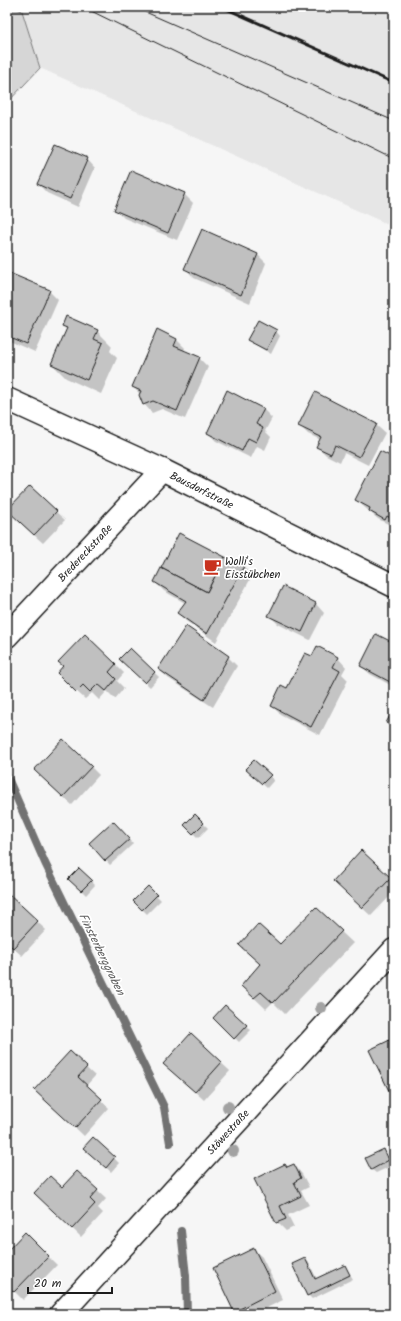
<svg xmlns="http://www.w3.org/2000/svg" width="401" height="1321" viewBox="0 0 401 1321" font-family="Kalam,sans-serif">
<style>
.built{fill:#e6e6e6}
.green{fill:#d6d6d6;stroke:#797979}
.shadow{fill:#0003}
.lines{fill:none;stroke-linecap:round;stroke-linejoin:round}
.stream{stroke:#727272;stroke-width:8}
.building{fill:#c0c0c0;stroke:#1c1c1c}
.street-casing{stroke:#1c1c1c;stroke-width:25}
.secondary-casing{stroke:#1c1c1c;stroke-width:25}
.street{stroke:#fff;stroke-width:22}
.secondary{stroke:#fff;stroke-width:22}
.tram{stroke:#1c1c1c;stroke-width:1}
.rail{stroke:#1c1c1c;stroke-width:3}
.tree{fill:#a2a2a2}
.labels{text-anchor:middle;stroke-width:3.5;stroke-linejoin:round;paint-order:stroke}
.street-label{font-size:11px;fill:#1c1c1c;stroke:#fff}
.poi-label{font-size:11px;fill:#1c1c1c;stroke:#fff;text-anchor:start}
.water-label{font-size:12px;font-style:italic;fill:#5d5d5d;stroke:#fff}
</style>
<rect width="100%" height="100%" fill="#f6f6f6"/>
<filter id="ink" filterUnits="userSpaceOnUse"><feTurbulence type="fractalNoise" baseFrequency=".025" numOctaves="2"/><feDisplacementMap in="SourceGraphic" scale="8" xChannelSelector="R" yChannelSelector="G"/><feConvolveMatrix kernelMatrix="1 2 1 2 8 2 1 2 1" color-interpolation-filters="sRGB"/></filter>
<g filter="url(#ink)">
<path class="built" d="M14,7H394V227L40,68L22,11Z"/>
<path class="green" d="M7,7H14L22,11L40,68L7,103Z"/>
<g class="shadow">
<path d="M87,159L95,168L78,207L47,193L38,184Z"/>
<path d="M184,194L193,203L177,240L124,218L115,209Z"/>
<path d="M202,231L258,255L266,263L250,303L194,278L186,269Z"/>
<path d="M7,273L49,291L58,300L35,352L7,340Z"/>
<path d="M63,326L97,331L112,346L110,351L117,358L101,394L66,378L52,364L67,330Z"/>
<path d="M158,331L177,340L185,348L184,351L199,358L208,367L185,419L162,409L152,413L144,404L140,394L133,387Z"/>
<path d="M276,331L280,336L271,354L248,340Z"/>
<path d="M263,409L272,418L265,431L271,437L265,450L257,446L251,458L216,441L208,433Z"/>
<path d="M376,425L385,433L368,465L344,453L340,462L326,455L317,446L321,440L308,434L300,426Z"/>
<path d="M394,459V527L378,519L356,500Z"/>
<path d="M56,512L65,520L43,543L16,519Z"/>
<path d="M179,534L244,567L252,576L216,642L186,621L178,613L185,603L164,591L155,582Z"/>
<path d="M283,588L316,604L324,613L310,640L278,624L269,615Z"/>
<path d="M394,644V687L370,674L361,666Z"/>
<path d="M317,647L338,658L346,667L342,674L348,680L320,735L280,714L272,706L288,690L312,658Z"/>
<path d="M130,650L159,677L150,687L121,659Z"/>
<path d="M228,657L237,666L213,707L168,678L159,669Z"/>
<path d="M115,664L124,673L117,681L124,688L115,699L107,691L99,700L92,693L85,699L66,682Z"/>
<path d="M254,761L274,780L267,788L251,774Z"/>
<path d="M91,767L99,775L72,805L43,778Z"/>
<path d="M195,816L208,828L198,838L185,825Z"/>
<path d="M113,823L133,844L110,865L90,843Z"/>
<path d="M361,852L394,883V892L371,916L343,890Z"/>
<path d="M79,870L95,885L86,895L70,879Z"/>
<path d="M148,887L161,900L147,914L134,901Z"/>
<path d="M7,894L46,930L22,956L7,942Z"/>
<path d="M316,908L353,943L285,1014L273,1002L266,1009L242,986Z"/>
<path d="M7,955L14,962L7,969Z"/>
<path d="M214,1018L246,1026L251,1030L239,1042Z"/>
<path d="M191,1035L230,1071L204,1100L173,1072Z"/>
<path d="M70,1053L95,1076L86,1086L109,1108L84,1136L44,1098Z"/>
<path d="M93,1138L119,1163L111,1172L89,1152Z"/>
<path d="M383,1150L393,1165L376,1173L371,1169Z"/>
<path d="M294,1165L302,1174L309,1187L301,1191L309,1205L288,1215L294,1227L286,1231L277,1222L256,1180Z"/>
<path d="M77,1172L106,1199L98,1208L103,1213L81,1237L44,1201L62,1188Z"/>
<path d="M25,1234L57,1265L23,1300L7,1284V1253Z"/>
<path d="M253,1249L262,1257L283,1300L254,1314H238L235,1311Z"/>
<path d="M305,1259L309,1263L317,1279L345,1266L353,1279L312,1299L308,1295Z"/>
</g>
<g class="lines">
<g class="stream">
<path d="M7,776L45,863L164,1107L170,1143"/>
<path d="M181,1231L186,1276L187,1314"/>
</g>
</g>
<g class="building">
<path d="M55,144L88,158L70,199L37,184Z"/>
<path d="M131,170L185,193L168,233L114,210Z"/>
<path d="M202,229L258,254L241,295L184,269Z"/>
<path d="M7,272L50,290L26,344L7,336Z"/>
<path d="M66,316L98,330L94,339L103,343L87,380L51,364L67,328L62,326Z"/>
<path d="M258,320L277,330L266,350L247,340Z"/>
<path d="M157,329L177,339L174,346L200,357L177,411L153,401L143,405L139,395L141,391L132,387Z"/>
<path d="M227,390L264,409L256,424L263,428L256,442L248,438L242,451L207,433Z"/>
<path d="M315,392L377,424L359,457L335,445L331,454L316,447L321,437L298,426Z"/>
<path d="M380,451L394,458V520L387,516L385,520L369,511L370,508L355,500Z"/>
<path d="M30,486L57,511L34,535L7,510Z"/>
<path d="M179,533L225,557L207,592L161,568Z"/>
<path d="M225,557L244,566L207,634L177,613L186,601L154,582L161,568L207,592Z"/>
<path d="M283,586L316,603L302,632L268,616Z"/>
<path d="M186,626L229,656L204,700L158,669Z"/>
<path d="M85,634L116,664L109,672L116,679L106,691L98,684L90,692L83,685L76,692L57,673L63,666L58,662Z"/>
<path d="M376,634L394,643V679L392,683L360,666Z"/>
<path d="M317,646L338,657L333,667L340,671L311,727L271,706L281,685L287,688L305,653L312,656Z"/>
<path d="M130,648L155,672L145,683L119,659Z"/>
<path d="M394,708V727L386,723Z"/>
<path d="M63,739L92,766L63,797L34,770Z"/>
<path d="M254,760L271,775L262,784L245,769Z"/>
<path d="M195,814L204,823L193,834L184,825Z"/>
<path d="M113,821L130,839L105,861L89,843Z"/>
<path d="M361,850L391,878L362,908L333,881Z"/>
<path d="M79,868L92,880L81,891L68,879Z"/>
<path d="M148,886L157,895L142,910L133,901Z"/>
<path d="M7,892L38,921L13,948L7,943Z"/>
<path d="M316,907L342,931L273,1003L261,992L254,998L241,986L260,964L239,945L258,924L280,944Z"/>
<path d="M225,1005L247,1025L234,1039L213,1018Z"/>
<path d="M191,1033L222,1062L195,1092L163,1064Z"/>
<path d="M394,1038V1101L369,1050Z"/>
<path d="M70,1051L87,1067L78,1077L102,1099L75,1128L34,1090Z"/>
<path d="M93,1137L115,1157L106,1168L83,1148Z"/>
<path d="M384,1149L389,1160L371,1170L365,1158Z"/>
<path d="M285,1164L287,1167L294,1164L301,1178L294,1182L301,1196L280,1206L286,1219L276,1223L254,1179Z"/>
<path d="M77,1171L98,1190L90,1199L95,1204L72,1229L34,1193L50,1176L62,1187Z"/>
<path d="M25,1232L49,1256L14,1292L7,1285V1251Z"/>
<path d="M254,1248L275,1291L234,1312L213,1268Z"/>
<path d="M305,1258L315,1279L345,1265L350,1275L307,1296L292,1264Z"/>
</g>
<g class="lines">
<defs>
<g id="street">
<path id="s1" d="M7,636L162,470"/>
<path id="s2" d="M61,1314L394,950"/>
</g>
<g id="secondary">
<path id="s3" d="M7,399L162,470L394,586"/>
</g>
</defs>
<use href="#street" class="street-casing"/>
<use href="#secondary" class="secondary-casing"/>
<use href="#street" class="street"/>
<use href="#secondary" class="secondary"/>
<g class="tram">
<path d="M83,7L394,159"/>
<path d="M134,7L394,121"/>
</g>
<path class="rail" d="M222,7L394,83"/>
</g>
<g class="tree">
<circle cx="321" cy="1008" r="6"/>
<circle cx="228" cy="1107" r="6"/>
<circle cx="233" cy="1151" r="6"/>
</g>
</g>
<defs>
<symbol id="cafe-bare" viewBox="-9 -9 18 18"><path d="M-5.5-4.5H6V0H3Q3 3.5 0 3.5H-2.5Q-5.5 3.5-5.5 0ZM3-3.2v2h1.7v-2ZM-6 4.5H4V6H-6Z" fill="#c8321e" stroke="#fff" stroke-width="2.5" paint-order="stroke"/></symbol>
</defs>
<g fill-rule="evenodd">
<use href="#cafe-bare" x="200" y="554" width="25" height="25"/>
</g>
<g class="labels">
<g class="street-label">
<text dy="4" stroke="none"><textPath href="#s3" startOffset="215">Bausdorfstraße</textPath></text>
<text dy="4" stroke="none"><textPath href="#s1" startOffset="114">Bredereckstraße</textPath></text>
<text dy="4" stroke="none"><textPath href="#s2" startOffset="247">Stöwestraße</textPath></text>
</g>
<g class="poi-label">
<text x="225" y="565">Wolli's<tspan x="225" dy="13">Eisstübchen</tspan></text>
</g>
<g class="water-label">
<text transform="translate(102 954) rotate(64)" y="4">Finsterberggraben</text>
</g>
</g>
<rect width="401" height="1321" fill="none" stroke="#fff" stroke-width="24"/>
<rect x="12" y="12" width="377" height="1297" fill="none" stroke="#1c1c1c" stroke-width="1.5" filter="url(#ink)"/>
<path d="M28 1287v6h84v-6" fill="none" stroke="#1c1c1c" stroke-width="2"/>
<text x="34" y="1287" font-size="12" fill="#1c1c1c" stroke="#ffffff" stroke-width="3" paint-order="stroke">20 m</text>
</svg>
